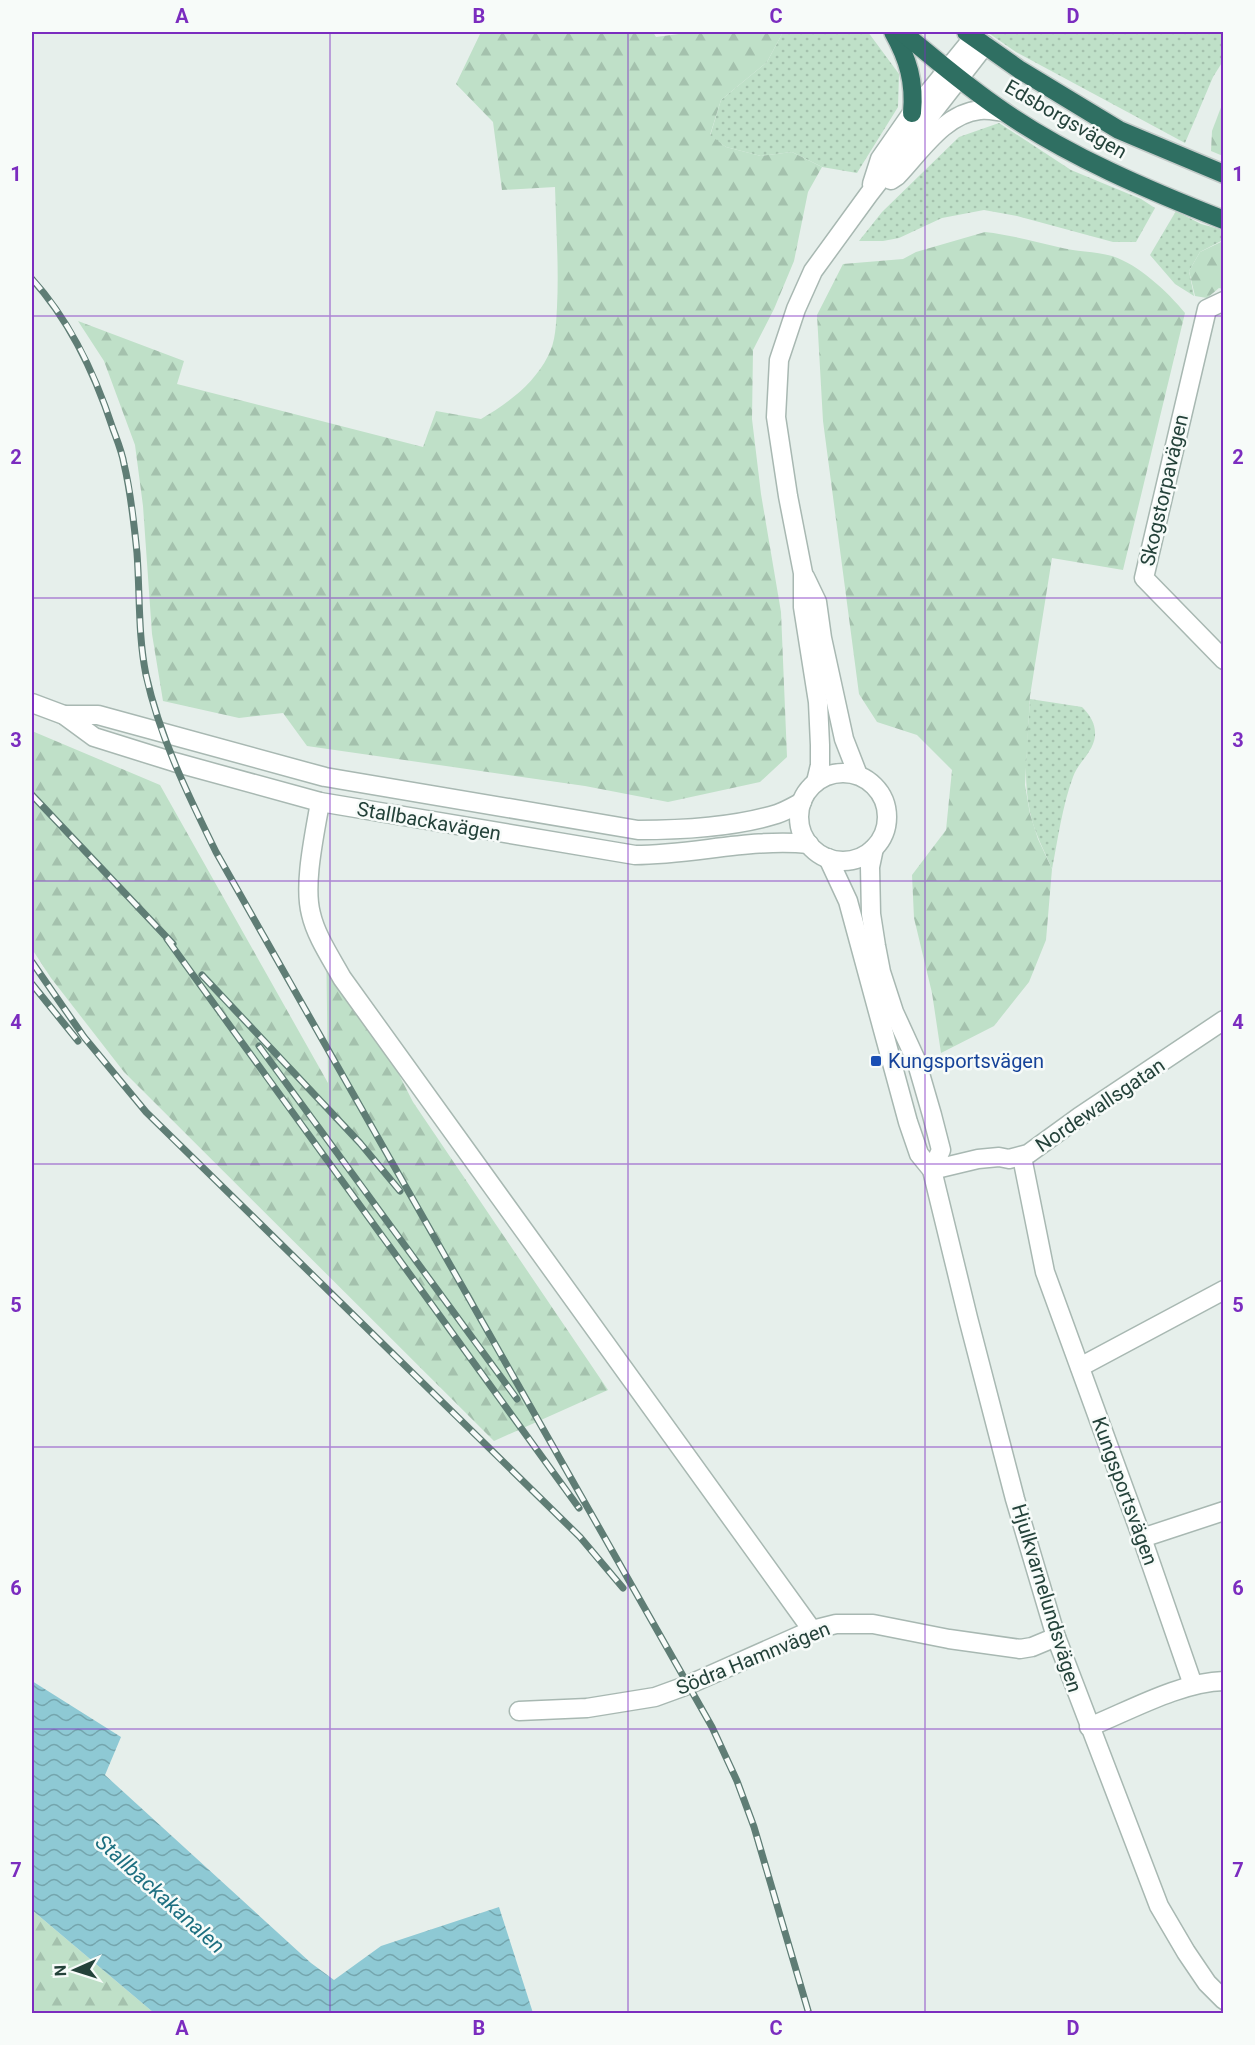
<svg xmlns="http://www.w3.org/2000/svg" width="1255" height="2045" viewBox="0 0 1255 2045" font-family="Roboto,sans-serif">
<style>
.grass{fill:url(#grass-dots)}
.forest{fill:url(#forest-firs)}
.water{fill:url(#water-waves)}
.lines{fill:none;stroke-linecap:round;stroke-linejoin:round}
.minor-casing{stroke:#a8b8b2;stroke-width:21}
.highway-casing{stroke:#c2cac8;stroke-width:21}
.minor{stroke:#fff;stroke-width:18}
.highway{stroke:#2f6f62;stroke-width:18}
.rail-casing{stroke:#5f7d75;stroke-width:7}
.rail{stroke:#f7fbf9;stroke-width:4.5;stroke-dasharray:14;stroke-linecap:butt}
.grid{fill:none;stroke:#7b2cbf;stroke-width:1.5;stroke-opacity:0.55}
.transit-dot{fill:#1a4fb4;stroke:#f7fbf9;stroke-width:2}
.labels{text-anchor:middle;stroke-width:5;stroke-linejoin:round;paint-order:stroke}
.street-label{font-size:20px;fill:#24423a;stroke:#f7fbf9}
.transit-label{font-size:20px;fill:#164399;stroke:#f7fbf9;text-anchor:start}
.water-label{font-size:21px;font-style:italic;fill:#1c6f80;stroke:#f7fbf9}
.neatline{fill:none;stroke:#7b2cbf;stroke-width:2}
.grid-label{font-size:20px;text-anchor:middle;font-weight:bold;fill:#7b2cbf}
</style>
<defs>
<pattern id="grass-dots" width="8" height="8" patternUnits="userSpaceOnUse" patternTransform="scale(1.5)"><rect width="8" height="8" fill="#bfe0c8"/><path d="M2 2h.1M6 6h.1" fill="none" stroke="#a4c1ad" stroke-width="1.8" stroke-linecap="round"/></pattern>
<pattern id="forest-firs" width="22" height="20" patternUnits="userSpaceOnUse" patternTransform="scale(1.5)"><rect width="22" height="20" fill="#bfe0c8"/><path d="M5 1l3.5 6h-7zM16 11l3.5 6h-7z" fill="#a4c1ad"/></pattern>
<pattern id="water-waves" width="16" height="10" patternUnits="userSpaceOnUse" patternTransform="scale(1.5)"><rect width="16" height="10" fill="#8ec9d4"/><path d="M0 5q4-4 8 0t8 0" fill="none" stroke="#74a5ad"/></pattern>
</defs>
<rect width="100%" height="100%" fill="#e6efeb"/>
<g class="grass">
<path d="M783,32H868L899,74L898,107L857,173L822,167L792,152L761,156L726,147L710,136L721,100L767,62Z"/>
<path d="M987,32H1223V61L1213,77L1185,143L1016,52Z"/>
<path d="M999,123L1071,170L1141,199L1155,208L1136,242H1113L1017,216L984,210L942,218L899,238L883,241H859L882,212L959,137Z"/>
<path d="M1176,211L1201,224L1223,230V240L1200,252L1189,271L1194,296L1175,284L1150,255Z"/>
<path d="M1030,699L1082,707C1090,715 1096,724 1095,736C1093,753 1078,762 1073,777C1062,807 1058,839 1052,869C1044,850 1034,832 1030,812C1022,775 1028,736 1030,699Z"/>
</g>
<g class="forest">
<path d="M481,32H653L656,37L694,32H783L767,62L721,100L710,135L726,147L761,156L792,152L822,167L808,192L794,261L774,309L753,350L752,419L761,494L781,612L787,757L760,782L668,802L585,786L307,746L283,713L239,718L163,701L152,634L143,506L135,445L104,361L78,321L184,361L177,384L423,447L436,411L481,419C507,404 534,384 548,356C556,341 556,324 557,307C559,267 556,227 555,187L502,190L493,122L456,84Z"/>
<path d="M1223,102H1224L1223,156L1211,151L1212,131Z"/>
<path d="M985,232C1010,235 1033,241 1058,247C1075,252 1095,251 1112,256C1138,264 1168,292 1185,313L1123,570L1052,558L1030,696L1025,785L1030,814L1038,839L1052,869L1046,940L1029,982L994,1026L941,1053L932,993L914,918L912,875L946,830L952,770L917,735L877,722L859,694L823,421L817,315L843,264L903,259L916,252Z"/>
<path d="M1223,241V289L1219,288L1207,298L1195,296L1189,271L1200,252Z"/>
<path d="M32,731L160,785L328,1083L326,932L413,1102L608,1390L494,1441L124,1072L51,978L32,949Z"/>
<path d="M32,1910L154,2013H32Z"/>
</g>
<path class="water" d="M32,1681L121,1737L105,1775L311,1963L334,1980L381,1946L499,1907L533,2013H154L32,1910Z"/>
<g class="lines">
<defs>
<g id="minor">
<path d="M891,180L897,176C920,152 945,113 980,110C988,109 996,111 1004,112"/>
<path d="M872,184L880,159L912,113L974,37"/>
<path d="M1224,301L1207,309L1144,578L1224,660"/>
<path d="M805,577L817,602L822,638L844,739L858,775"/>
<path d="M32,703L64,715L94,737L174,762L320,802L635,855C693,855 751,838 809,844"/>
<path d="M64,715H98L325,777L638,830C682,830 735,827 777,814C786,811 794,806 802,802"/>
<circle cx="843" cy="817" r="44"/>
<path d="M816,782L820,765V745L818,702L803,607V573L788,496L776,417L779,360L796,309L813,271L869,194L985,45"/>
<path d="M320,802C315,833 303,884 311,914C316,936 331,958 342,978L812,1630"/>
<path d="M874,848L870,867L871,914L876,946L881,972L894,1012L916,1060L932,1115L941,1150L932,1170"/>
<path d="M828,858L848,901L908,1122L919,1154L932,1170L968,1318L1015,1499L1056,1637L1159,1906L1186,1952L1207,1983L1224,2000"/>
<path d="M1022,1157L1045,1272L1142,1538L1193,1685"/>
<path d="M932,1170L978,1159L999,1157L1009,1159L1028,1154L1079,1117L1224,1020"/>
<path d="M1080,1367L1224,1290"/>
<path d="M1142,1538L1224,1511"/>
<path d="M519,1711L587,1708L655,1697L688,1685L812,1630L836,1624H873L949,1639L1020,1649L1032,1647L1056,1637"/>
<path d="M1089,1727C1129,1711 1180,1682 1224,1681"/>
</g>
<g id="highway">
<path d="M893,32C908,59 915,82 912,113"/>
<path d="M902,32C935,59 967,87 1003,111C1068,156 1150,191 1224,220"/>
<path d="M966,32L1020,70L1119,130L1224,174"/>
</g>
</defs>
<use href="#minor" class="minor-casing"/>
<use href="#highway" class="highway-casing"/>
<use href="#minor" class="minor"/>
<use href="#highway" class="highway"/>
<defs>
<g id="rail">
<path d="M32,279C71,322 95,374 113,429C117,440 122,452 124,464C131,493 134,523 137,553C140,594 138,636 146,675C160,738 188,795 216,852L712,1727L737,1781L754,1827L809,2014"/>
<path d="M32,795L173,944"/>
<path d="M167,939L579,1508"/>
<path d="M32,962L84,1037L146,1112L580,1537L623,1588"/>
<path d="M202,975L360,1143L400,1191"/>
<path d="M32,984L78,1041"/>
<path d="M259,1046L517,1399"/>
</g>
</defs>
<use href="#rail" class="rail-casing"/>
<use href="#rail" class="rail"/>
</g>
<path class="grid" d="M330,32V2014M628,32V2014M925,32V2014M32,316H1224M32,598H1224M32,881H1224M32,1164H1224M32,1447H1224M32,1729H1224"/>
<rect class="transit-dot" x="870" y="1055" width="12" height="12" rx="3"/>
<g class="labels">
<g class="street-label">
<text transform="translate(1066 119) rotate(30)" y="7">Edsborgsvägen</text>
<text transform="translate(1164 490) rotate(-77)" y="7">Skogstorpavägen</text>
<text transform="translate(429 821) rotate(10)" y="7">Stallbackavägen</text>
<text transform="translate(1100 1105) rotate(-34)" y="7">Nordewallsgatan</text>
<text transform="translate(1125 1491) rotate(70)" y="7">Kungsportsvägen</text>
<text transform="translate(1047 1598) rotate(73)" y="7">Hjulkvarnelundsvägen</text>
<text transform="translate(753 1658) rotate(-22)" y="7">Södra Hamnvägen</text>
</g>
<g class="transit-label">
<text x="888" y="1068">Kungsportsvägen</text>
</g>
<g class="water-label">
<text transform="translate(160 1894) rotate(42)" y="7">Stallbackakanalen</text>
</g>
</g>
<rect width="1255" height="2045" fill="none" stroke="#f7fbf9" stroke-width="66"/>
<g transform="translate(75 1970) rotate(267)" stroke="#f7fbf9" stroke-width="4.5" paint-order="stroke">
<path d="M0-4.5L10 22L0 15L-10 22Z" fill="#24423a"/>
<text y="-9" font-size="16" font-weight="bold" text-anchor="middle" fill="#24423a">N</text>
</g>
<rect x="33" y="33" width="1189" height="1979" class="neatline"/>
<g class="grid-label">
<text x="182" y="23">A</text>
<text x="479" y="23">B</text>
<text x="776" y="23">C</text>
<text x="1073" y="23">D</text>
<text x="16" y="181">1</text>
<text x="1238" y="181">1</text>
<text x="16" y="464">2</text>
<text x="1238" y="464">2</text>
<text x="16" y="747">3</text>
<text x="1238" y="747">3</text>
<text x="16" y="1029">4</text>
<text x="1238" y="1029">4</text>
<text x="16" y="1312">5</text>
<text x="1238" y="1312">5</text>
<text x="16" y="1595">6</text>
<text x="1238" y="1595">6</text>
<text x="16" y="1877">7</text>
<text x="1238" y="1877">7</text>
<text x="182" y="2035">A</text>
<text x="479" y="2035">B</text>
<text x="776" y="2035">C</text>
<text x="1073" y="2035">D</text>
</g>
</svg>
